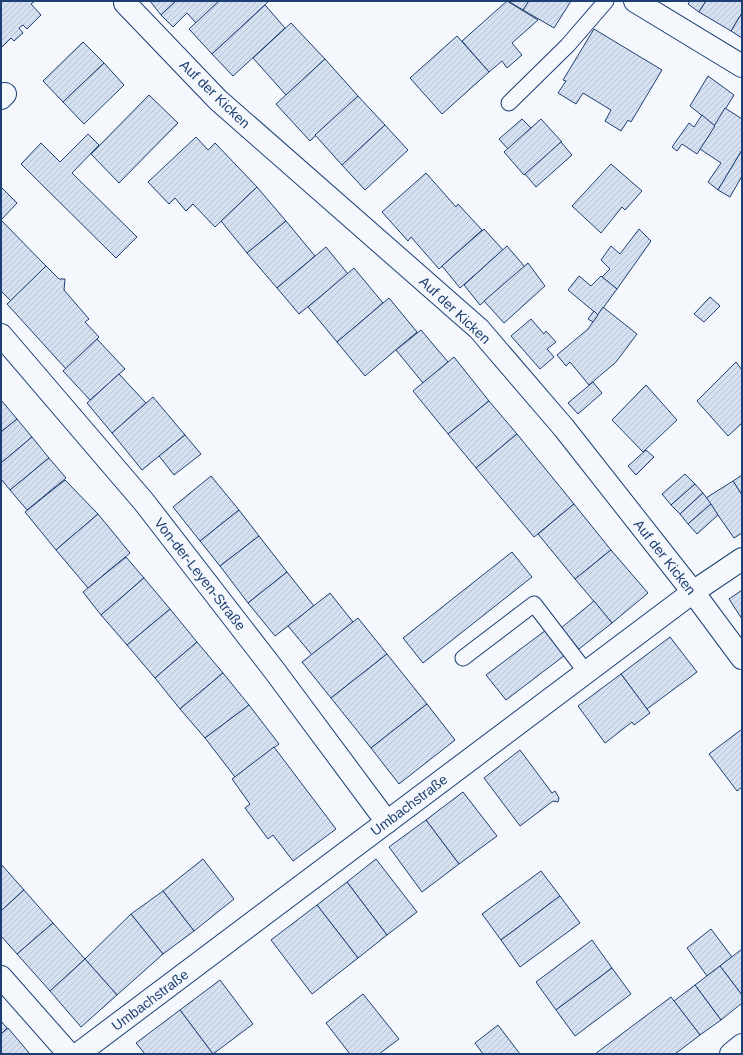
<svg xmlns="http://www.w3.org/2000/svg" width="743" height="1055" viewBox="0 0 743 1055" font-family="Arial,sans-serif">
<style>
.building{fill:url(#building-hatch);stroke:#1d3f73}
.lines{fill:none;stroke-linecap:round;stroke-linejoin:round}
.lane-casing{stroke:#1d3f73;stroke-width:17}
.street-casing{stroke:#1d3f73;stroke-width:24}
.lane{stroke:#f4f7fb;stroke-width:15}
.street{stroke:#f4f7fb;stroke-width:22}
.labels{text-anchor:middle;stroke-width:3;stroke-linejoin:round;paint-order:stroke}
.street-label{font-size:14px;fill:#1d3f73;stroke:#f4f7fb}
</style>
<defs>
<pattern id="building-hatch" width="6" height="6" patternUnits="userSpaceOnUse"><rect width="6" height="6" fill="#d5e0f0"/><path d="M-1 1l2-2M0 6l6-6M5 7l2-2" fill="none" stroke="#b6c1d1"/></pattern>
</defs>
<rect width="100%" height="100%" fill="#f4f7fb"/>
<g class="building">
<path d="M1,1H35L31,4L41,15L27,29L23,25L19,28L23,33L14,41L11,38L1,48Z"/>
<path d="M150,1H176L161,15Z"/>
<path d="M176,1H219L196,23L187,13L173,27L161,15Z"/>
<path d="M219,1H269L212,54L189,29Z"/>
<path d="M507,1L538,20L512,43L522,55L507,68L502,61L489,72L462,41Z"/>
<path d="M508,1H529L523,10Z"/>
<path d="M529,1H571L554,28L523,10Z"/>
<path d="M690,1H706L699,12L688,4Z"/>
<path d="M706,1H742V13L731,31L699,12Z"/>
<path d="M265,5L285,28L233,76L212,54Z"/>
<path d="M742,13V38L731,31Z"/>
<path d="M291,23L325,59L286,95L253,58Z"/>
<path d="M594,29L662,70L631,122L628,120L621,131L605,121L611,110L583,93L576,104L558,93L566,81L563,80Z"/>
<path d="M457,36L489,72L442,114L410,78Z"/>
<path d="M83,42L104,63L63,102L43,81Z"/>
<path d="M325,59L358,96L310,141L276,104Z"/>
<path d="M104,63L124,85L84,124L63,102Z"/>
<path d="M708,76L734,95L715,126L690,106Z"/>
<path d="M149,95L178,123L119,183L91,154Z"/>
<path d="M358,96L385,125L342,165L315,135Z"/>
<path d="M725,108L742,119V150L718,190L708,182L721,163L700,149Z"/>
<path d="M702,115L715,126L697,154L682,144L677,151L672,147L689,123L694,127Z"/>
<path d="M522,119L531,128L508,149L499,139Z"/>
<path d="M541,119L562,142L524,175L504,152Z"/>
<path d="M385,125L408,150L365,190L342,165Z"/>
<path d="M88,134L99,145L72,173L137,237L116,258L21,164L41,143L60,162Z"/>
<path d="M196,137L208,150L215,143L257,187L215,227L193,204L186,211L175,198L169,204L148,182Z"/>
<path d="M561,142L572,155L536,187L525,174Z"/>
<path d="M742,150V176L730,197L718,190Z"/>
<path d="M611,164L642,191L625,210L622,207L601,233L572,206Z"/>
<path d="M426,173L456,207L458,204L482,230L439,269L411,237L408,241L382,212Z"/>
<path d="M1,187L17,203L1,220Z"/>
<path d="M257,187L286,221L247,253L221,221Z"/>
<path d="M1,220L46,266L11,301L1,291Z"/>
<path d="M286,221L315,256L277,288L247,253Z"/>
<path d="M484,229L503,250L460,288L442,266Z"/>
<path d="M639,229L651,241L617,289L602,277L610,269L601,260L611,246L620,254Z"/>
<path d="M507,246L525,267L480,305L464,285Z"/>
<path d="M326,247L348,274L299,314L277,288Z"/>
<path d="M528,263L545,286L504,323L484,301Z"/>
<path d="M46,266L59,279H65L64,290L89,319L85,322L99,337L66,369L7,304Z"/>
<path d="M354,268L383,303L337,342L308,307Z"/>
<path d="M579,276L591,286L601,276L617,289L598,315L568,290Z"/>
<path d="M710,297L720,306L704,322L694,314Z"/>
<path d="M389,298L417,332L365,376L337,342Z"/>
<path d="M603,307L637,334L616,362L589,385L570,362L566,366L557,355L588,329Z"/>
<path d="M594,311L598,315L593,322L588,319Z"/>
<path d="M531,319L544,334L546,331L556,342L547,349L554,357L540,369L511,336Z"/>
<path d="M421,330L448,362L423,383L396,350Z"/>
<path d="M97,339L125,369L90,400L63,371Z"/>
<path d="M454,357L489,401L448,434L413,391Z"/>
<path d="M736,362L742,370V423L728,436L697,401Z"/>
<path d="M119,374L146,403L112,433L87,403Z"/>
<path d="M593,382L602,393L578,414L568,403Z"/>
<path d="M646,385L677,420L643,452L612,420Z"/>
<path d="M153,397L185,435L142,470L112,433Z"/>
<path d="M1,400L17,419L1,432Z"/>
<path d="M489,401L517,434L476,468L448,434Z"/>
<path d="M17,419L32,437L1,463V432Z"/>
<path d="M517,434L574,504L534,537L476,468Z"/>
<path d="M185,435L201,454L174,475L159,456Z"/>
<path d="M32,437L49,458L10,490L1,479V463Z"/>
<path d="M646,450L654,457L636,475L628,466Z"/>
<path d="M49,458L66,478L27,510L10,490Z"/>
<path d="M685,474L695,484L671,505L662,494Z"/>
<path d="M742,475V495L733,481Z"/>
<path d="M211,476L239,510L200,541L173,507Z"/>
<path d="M65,480L98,514L56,550L25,512Z"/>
<path d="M733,481L742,495V533L734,538L706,498Z"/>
<path d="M695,484L703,493L680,514L671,505Z"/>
<path d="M703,493L711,504L688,524L680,514Z"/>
<path d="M574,504L611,550L575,579L538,534Z"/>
<path d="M711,504L718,515L697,534L688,524Z"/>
<path d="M239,510L259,536L220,566L200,541Z"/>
<path d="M98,514L130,553L88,588L56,550Z"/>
<path d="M259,536L287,572L248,603L220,566Z"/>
<path d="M611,550L648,593L612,623L575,579Z"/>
<path d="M512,552L532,577L423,663L403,638Z"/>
<path d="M126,557L144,578L101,615L83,592Z"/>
<path d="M287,572L314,606L275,636L248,603Z"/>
<path d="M144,578L170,609L127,645L101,615Z"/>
<path d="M742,590V619L729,599Z"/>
<path d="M330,593L353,622L312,655L288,626Z"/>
<path d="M594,601L612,623L579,649L561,628Z"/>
<path d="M170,609L197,642L155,678L127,645Z"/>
<path d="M358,618L387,654L331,698L302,662Z"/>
<path d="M546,630L565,655L506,700L486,675Z"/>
<path d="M670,637L697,672L647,709L621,674Z"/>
<path d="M197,642L223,673L180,709L155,678Z"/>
<path d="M387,654L427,704L371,748L331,698Z"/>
<path d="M223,673L249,705L205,738L180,709Z"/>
<path d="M621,674L650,713L634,725L632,722L605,743L578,706Z"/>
<path d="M427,704L455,740L399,784L371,748Z"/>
<path d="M249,705L279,744L235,777L205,738Z"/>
<path d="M742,729V787L737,791L709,754Z"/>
<path d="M274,747L336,829L293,861L273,835L268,839L245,808L250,804L232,779Z"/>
<path d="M520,750L552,793L555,791L559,798L558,802L553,801L520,826L484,778Z"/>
<path d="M463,792L497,836L459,864L426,820Z"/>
<path d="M426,820L459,864L422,892L389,847Z"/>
<path d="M203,859L234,899L194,931L163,891Z"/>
<path d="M376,859L417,912L387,935L347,882Z"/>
<path d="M1,864L24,890L1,911Z"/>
<path d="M541,871L560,896L501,940L482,914Z"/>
<path d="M347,882L387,935L358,958L317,905Z"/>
<path d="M24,890L53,923L17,954L1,936V911Z"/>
<path d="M163,891L194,931L163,954L131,914Z"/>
<path d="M560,896L580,923L520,967L501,940Z"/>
<path d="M317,905L358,958L312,994L271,940Z"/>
<path d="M131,914L163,954L117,995L85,959Z"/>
<path d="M53,923L85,959L50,991L17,954Z"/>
<path d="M711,929L732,957L707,976L687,948Z"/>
<path d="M592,940L612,968L556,1010L536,982Z"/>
<path d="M742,949V995L720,966Z"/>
<path d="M85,959L117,995L81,1027L50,991Z"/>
<path d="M720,966L742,995V1003L721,1020L695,985Z"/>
<path d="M612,968L631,994L575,1036L556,1010Z"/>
<path d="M220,980L253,1024L213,1054L180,1010Z"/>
<path d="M695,985L721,1020L700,1035L674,1001Z"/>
<path d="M363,994L399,1039L379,1054H350L326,1023Z"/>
<path d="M671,997L700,1035L675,1054H595Z"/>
<path d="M180,1010L213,1054H145L136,1043Z"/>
<path d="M1,1021L7,1028L1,1034Z"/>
<path d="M498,1025L520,1054H483L475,1043Z"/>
<path d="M8,1028L30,1054H1V1034Z"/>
</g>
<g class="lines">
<defs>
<g id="lane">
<path d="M509,103L568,45L606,1"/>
<path d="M463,658L534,604L586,672"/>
</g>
<g id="street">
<path d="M635,1L742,66"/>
<path d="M125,3L218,100L479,329L564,428L693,592L742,658"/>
<path d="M1,98L5,94"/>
<path d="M1,335L144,502L274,670L387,822"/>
<path d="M1,977L69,1054"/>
<path d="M78,1054L693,592L742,559"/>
<path d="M731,1054L742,1045"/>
</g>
</defs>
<use href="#lane" class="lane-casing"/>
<use href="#street" class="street-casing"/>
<use href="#lane" class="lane"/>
<use href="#street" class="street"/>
</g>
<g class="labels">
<g class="street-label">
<text transform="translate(215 94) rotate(44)" y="5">Auf der Kicken</text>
<text transform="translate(455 310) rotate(43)" y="5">Auf der Kicken</text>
<text transform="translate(665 557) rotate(52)" y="5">Auf der Kicken</text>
<text transform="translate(200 574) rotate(52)" y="5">Von-der-Leyen-Straße</text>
<text transform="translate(409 805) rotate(-37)" y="5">Umbachstraße</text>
<text transform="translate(150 1000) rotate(-37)" y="5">Umbachstraße</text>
</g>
</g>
<rect width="743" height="1055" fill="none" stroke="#1d3f73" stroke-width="4"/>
</svg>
